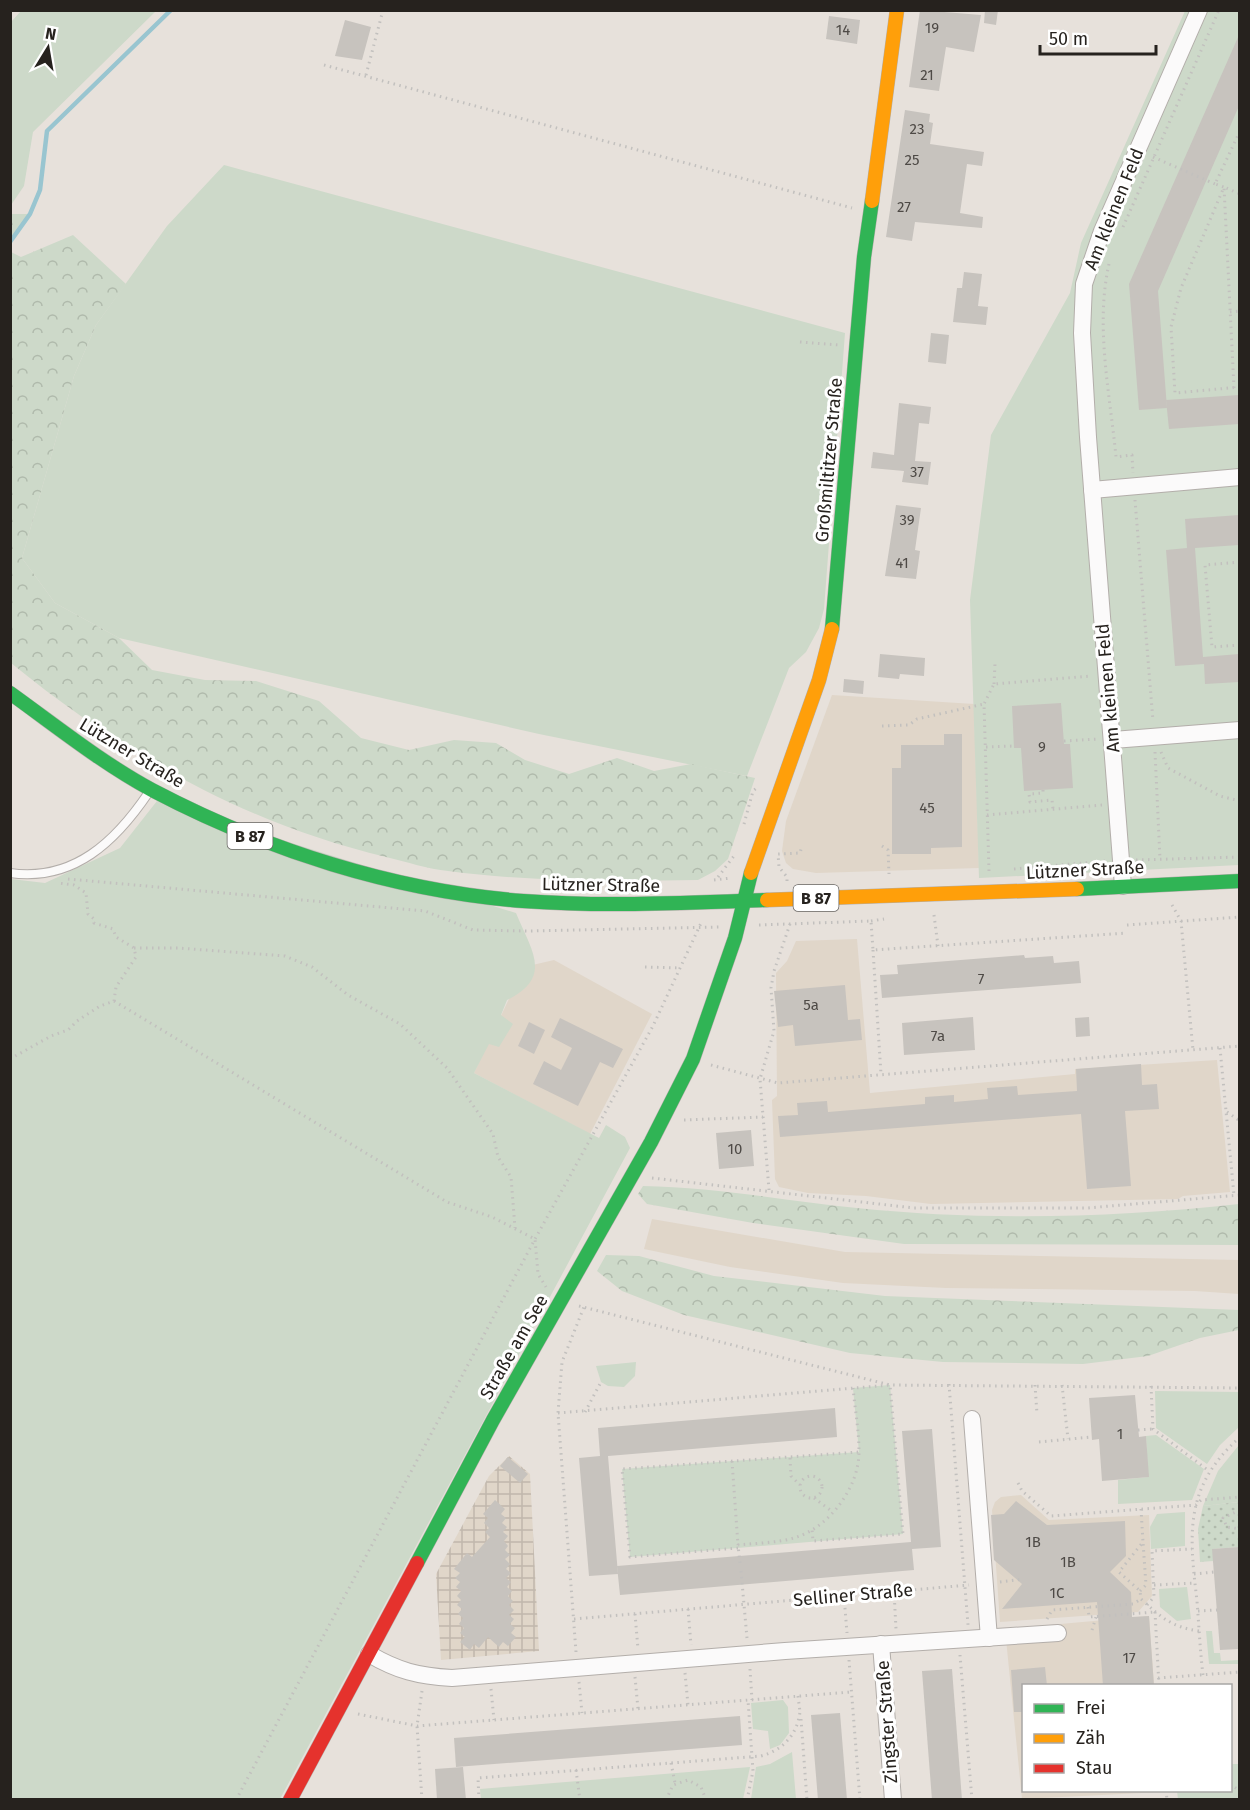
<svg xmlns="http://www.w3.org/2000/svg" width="1250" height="1810" viewBox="0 0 1250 1810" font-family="'Fira Sans',sans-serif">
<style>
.built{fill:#e0d6c9}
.industrial{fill:url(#industrial-grid)}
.green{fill:#cdd9c9}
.forest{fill:url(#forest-crowns)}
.garden{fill:url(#garden-dots)}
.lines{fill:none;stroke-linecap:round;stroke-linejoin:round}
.stream{stroke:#99c5d0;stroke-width:4.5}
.building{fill:#c7c3be}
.lane-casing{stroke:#b3aeaa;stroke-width:10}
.street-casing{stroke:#b3aeaa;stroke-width:18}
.fast-casing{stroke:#b3aeaa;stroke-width:15}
.slow-casing{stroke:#b3aeaa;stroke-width:15}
.jam-casing{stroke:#b3aeaa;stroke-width:15}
.path{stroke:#c2c0be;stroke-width:3;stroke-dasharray:1.5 4.5;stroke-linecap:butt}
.lane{stroke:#fbfafa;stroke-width:8}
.street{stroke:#fbfafa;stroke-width:16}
.fast{stroke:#30b455;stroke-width:14}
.slow{stroke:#ff9f0a;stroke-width:14}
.jam{stroke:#e5322d;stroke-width:14}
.labels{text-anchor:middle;stroke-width:6;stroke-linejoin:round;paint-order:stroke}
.number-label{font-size:15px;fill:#4e4a46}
.shield{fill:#fff;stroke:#676462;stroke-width:1.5}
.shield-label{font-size:16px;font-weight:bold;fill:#26221e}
.street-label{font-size:18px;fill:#26221e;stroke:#fff}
</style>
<defs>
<pattern id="industrial-grid" width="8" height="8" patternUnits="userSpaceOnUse" patternTransform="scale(1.5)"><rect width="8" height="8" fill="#e0d6c9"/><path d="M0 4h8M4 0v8" fill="none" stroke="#c0b7ac"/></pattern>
<pattern id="forest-crowns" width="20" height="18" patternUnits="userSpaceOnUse" patternTransform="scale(1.5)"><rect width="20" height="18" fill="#cdd9c9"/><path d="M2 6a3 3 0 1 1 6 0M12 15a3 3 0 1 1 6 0" fill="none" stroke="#b0baac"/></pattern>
<pattern id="garden-dots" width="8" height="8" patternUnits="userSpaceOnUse" patternTransform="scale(1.5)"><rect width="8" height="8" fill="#cdd9c9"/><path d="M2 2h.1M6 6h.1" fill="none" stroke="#b0baac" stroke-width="1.8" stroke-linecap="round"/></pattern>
</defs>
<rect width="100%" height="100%" fill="#e7e1db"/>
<g class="built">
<path d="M832,695L974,704L979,868L816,873L793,869L786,863L782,851L786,821Z"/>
<path d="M857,939L870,1093L1075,1074V1069L1217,1060L1230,1192L1183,1196L1178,1199L931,1204L866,1196L808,1193L779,1187L775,1179L772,1100L777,1096L776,973L787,961L796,941Z"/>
<path d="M554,960L652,1014L590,1134L474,1073L524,967Z"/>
<path d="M652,1219L845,1252L1239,1260V1294L1195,1291L946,1288L843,1283L730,1267L644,1249Z"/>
<path d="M1021,1495L1049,1520L1149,1515L1152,1596L1138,1612L1000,1622L992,1510L995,1502L1001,1497Z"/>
<path d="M1149,1616L1154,1685L1024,1686V1790L1162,1792L1022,1799L1005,1629Z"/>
</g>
<path class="industrial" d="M509,1456L530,1474L539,1651L441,1660L436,1574L489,1476Z"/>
<g class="green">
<path d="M21,11H156L33,132L24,186L11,205V22Z"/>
<path d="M1185,11H1239V865L979,878L970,600L991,435L1070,293L1081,243Z"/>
<path d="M224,165L845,333L824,609L819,628L806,652L789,668L747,776L539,734L119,638L55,603L22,558L74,376L96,325L167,226Z"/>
<path d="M157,801L516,913C531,950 554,977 507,1000L501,1015L513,1024L499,1047L489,1044L474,1073L599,1138L606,1125L625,1137L630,1148L280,1799L11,1800V879L45,883L120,848Z"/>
<path d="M636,1362L635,1376L624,1387L608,1386L601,1382L596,1366Z"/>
<path d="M890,1385L903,1534L630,1557L622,1469L859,1452L853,1388Z"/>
<path d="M1155,1391L1239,1392V1427L1220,1445L1207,1464L1156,1428Z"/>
<path d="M1156,1435L1204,1469L1192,1500L1118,1504V1480L1148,1477L1146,1436Z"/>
<path d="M1239,1445V1502L1203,1506L1218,1471Z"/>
<path d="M1185,1512V1546L1151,1549L1150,1527L1157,1514Z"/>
<path d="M1187,1587L1191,1619L1177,1621L1160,1607L1159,1589Z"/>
<path d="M1206,1631H1212L1214,1653H1220L1221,1661L1239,1660V1664H1209Z"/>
<path d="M783,1700L788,1707L789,1733L780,1745L770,1749L768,1731L753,1729L751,1703Z"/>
<path d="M792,1752L796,1799H751L756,1767L770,1764Z"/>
<path d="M1231,1764H1239V1799H1178L1177,1791L1230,1790Z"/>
<path d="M750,1767L743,1799H481L480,1789Z"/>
</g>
<g class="forest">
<path d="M11,214H32L11,241L10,214Z"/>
<path d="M73,235L126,284L96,325L74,376L22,558L55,603L119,638L152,670L205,680L256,681L319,701L361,738L409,750L454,740L496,743L525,760L569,774L617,758L654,771L691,764L755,778L728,859L715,871L698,880C614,881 531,882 448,871C428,869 407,862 386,857C246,824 121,753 11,663V252L21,257Z"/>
<path d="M643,1186C715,1187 786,1201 857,1208C983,1221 1113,1218 1239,1204V1245L904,1244L753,1223L647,1204L638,1194Z"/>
<path d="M606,1255L639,1256L714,1276L885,1296L1239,1310V1330L1200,1338L1148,1356L1083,1364L943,1362L850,1353L684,1315L622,1291L597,1271Z"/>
</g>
<path class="garden" d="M1239,1502V1547L1213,1549V1561L1200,1562L1198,1529L1203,1506Z"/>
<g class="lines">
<path class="stream" d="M10,242L30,214L40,190L47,131L171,10"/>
</g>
<g class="building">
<path d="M920,10L981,15L974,52L946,47L939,91L909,87Z"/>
<path d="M985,10H998L996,25L984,23Z"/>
<path d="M829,16L860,20L857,44L826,39Z"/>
<path d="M345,20L371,27L362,60L335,56Z"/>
<path d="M1239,35V106L1158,291L1167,408L1139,410L1129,284Z"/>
<path d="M905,110L930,114L929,122L933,123L930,144L984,152L982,166L967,164L960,213L983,217L982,228L915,222L912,241L886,237Z"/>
<path d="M964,272L982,274L978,306L988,307L986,325L953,322L957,288H962Z"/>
<path d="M931,333L949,335L946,364L928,362Z"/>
<path d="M1239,395V424L1169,429L1166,400Z"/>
<path d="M899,403L931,407L929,424L919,423L915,461L931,462L928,485L902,482L904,471L871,468L873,452L894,455Z"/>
<path d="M896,505L921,508L915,550L920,551L916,579L885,576Z"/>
<path d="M1239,515V545L1195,548L1203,657L1239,654V682L1205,684L1204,664L1175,666L1166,550L1187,548L1185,519Z"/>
<path d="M880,654L925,658L924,676L900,674L899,679L878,677Z"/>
<path d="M844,679L864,681L863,694L843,692Z"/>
<path d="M1061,703L1064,744H1070L1073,788L1024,791L1021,748H1014L1012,706Z"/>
<path d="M944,734H962V847L931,848V854H892V768H901V745H944Z"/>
<path d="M1024,955L1025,958L1053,956L1054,963L1079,961L1081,983L882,998L880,975L898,974L897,965Z"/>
<path d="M845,985L848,1020L860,1019L862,1040L795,1046L793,1025L778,1027L774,991Z"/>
<path d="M973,1017L975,1050L904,1055L902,1023Z"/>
<path d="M1089,1017L1090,1036L1076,1037L1075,1018Z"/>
<path d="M560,1018L623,1049L613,1068L600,1062L578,1106L533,1084L544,1061L561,1070L572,1048L551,1037Z"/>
<path d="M529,1022L545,1030L534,1054L518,1046Z"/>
<path d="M1141,1064L1142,1085L1157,1084L1159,1109L1125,1111L1131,1186L1087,1189L1081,1114L780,1137L778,1116L798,1115L797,1103L827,1101L828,1112L925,1104V1097L954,1095V1102L988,1099L987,1088L1017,1086L1018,1095L1077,1091L1076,1069Z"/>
<path d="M751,1130L754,1166L719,1169L716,1133Z"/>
<path d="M1135,1395L1139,1437L1146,1436L1149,1477L1102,1481L1099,1439L1092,1440L1089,1398Z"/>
<path d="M835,1408L837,1437L608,1456L618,1574L589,1576L579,1458L600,1456L598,1428Z"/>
<path d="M932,1429L941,1547L912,1549L914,1570L620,1595L617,1566L911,1542L902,1431Z"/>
<path d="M508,1457L528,1474L520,1483L500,1466Z"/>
<path d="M495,1500L505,1509L501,1514L506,1518L502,1523L507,1527L503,1532L508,1536L504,1541L508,1546L505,1550L510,1555L505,1559L510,1564L506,1569L511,1573L506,1578L511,1582L507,1587L512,1591L508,1596L513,1601L509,1605L514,1610L509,1615L514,1619L510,1624L515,1628L511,1633L516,1637L508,1646L503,1642L499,1647L488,1637L479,1648L474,1644L470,1650L460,1642L465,1637L460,1633L464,1628L459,1624L463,1618L458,1614L462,1609L457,1605L461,1600L457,1596L461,1591L456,1587L460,1582L455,1578L460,1573L454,1569L467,1553L472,1557L490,1537L485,1532L489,1528L484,1523L488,1518L483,1514Z"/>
<path d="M1016,1501L1047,1525L1125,1521L1126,1556L1110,1572L1131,1592L1132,1617L1149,1616L1154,1686H1103L1097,1602L1002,1609L1022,1584L994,1560L991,1515L1004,1514Z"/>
<path d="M1239,1547V1649L1220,1650L1212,1549Z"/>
<path d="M1045,1667L1047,1686H1023V1712H1014L1011,1670Z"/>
<path d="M952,1669L962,1800H932L922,1671Z"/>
<path d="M840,1713L847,1800H818L811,1715Z"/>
<path d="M740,1716L742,1745L456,1767L454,1738Z"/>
<path d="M463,1767L466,1800H437L435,1769Z"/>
</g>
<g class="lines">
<defs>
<path id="lane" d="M10,873C74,882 116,841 149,792"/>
<g id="street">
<path d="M1092,490L1240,477"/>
<path d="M1113,740L1240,730"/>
<path d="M1123,886L1088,437L1082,333L1084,284L1102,231L1199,10"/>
<path d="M972,1419L989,1638"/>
<path d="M881,1644L893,1800"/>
<path d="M369,1654C398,1671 418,1676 452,1678L785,1651L1058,1633"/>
</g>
<g id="fast">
<path d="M832,629L864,257L872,201"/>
<path d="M10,693C56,726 102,763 152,790C266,850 394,891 523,901C604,907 686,903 767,900"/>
<path d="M1077,889L1240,881"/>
<path d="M417,1563L493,1420L651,1142L693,1059L735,938L751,873"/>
</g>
<g id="slow">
<path d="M872,201L897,10"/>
<path d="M751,873L819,680L832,629"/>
<path d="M767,900L1077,889"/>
</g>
<path id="jam" d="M290,1800L417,1563"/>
</defs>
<use href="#lane" class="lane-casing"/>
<use href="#street" class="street-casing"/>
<use href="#fast" class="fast-casing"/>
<use href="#slow" class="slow-casing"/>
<use href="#jam" class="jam-casing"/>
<g class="path">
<path d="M10,11L11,10"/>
<path d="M324,65L852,208"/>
<path d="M366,75L383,10"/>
<path d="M1240,131L1215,184L1224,187L1181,288L1171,327L1175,393L1240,387"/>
<path d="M1153,157L1215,184"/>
<path d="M1123,227L1219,10"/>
<path d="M1109,264C1095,326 1110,394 1116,457L1132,455L1133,473"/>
<path d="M1230,312L1240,311"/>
<path d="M800,342L839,345"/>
<path d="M1234,388L1224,187L1240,194"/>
<path d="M1135,500L1153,721"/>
<path d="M1240,562L1205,565L1212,647L1240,645"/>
<path d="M994,684L995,664"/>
<path d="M882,726L909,725L917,719L984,704"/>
<path d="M1064,741L1098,739"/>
<path d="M986,747L1014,746"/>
<path d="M1155,752L1160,859"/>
<path d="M1161,752L1168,768L1220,796L1240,801"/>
<path d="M1043,790V793L1029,794L1030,802L1052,800L1053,809"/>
<path d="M987,815L1102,805"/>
<path d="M744,824L753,791L759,786"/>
<path d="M882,846L888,850L889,874"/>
<path d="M1136,860L1240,857"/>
<path d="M1014,869L1106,861"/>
<path d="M989,871L984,704L994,684L1091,676"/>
<path d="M718,877L734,856"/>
<path d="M68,879L425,911L473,930L527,931L719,927"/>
<path d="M714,880L731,878"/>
<path d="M787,881V877L779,867L778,854L800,853L802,846"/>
<path d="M1172,905L1181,921L1193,1050"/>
<path d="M934,915L938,946"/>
<path d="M871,921L884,919"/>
<path d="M759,925L871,921L873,950L1127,933"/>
<path d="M1127,925L1240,917"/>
<path d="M134,948H178L285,956L312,967L348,995L400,1024L447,1068L493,1134L498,1157L511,1177L515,1228"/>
<path d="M873,950L881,1074"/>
<path d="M645,967L681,968"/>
<path d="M114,1001L447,1202L492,1217L535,1239L538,1274L546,1287"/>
<path d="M1220,1048L1234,1195"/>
<path d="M10,1059L51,1036L68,1030L77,1021L100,1006L114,1001L116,987L136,957L134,948L116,937L113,929L94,923V919L88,914L86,893L74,885L58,883"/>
<path d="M711,1065L778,1083L1240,1046"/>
<path d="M1227,1112L1240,1121"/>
<path d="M684,1120L763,1117"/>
<path d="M652,1178L914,1208H1087L1240,1195"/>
<path d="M769,1190L760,1079L774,1031L771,988L774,971L790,924"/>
<path d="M579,1306L890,1385L1240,1388"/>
<path d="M949,1384L968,1625"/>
<path d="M1035,1385L1037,1414"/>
<path d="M1062,1385L1068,1439"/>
<path d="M1151,1386L1153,1429L1209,1471"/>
<path d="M585,1412L601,1382"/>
<path d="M558,1413L890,1385L903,1534L813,1541L812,1529"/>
<path d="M1138,1430L1153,1429"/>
<path d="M1039,1442L1091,1437"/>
<path d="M790,1458L791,1476L800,1485"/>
<path d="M732,1461L738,1545"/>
<circle cx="811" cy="1487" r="11"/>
<path d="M1018,1483L1022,1491L1051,1516L1196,1505L1201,1500L1240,1497"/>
<path d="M814,1498L833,1512"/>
<path d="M1141,1509L1143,1542L1119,1572L1140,1591L1141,1599C1161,1617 1171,1627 1199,1631"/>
<path d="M1240,1510L1223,1518L1227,1527L1240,1529"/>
<path d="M738,1548L630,1557L622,1469L859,1452"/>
<path d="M740,1563L738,1545C757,1543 779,1543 797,1537C830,1526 859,1487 859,1452C859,1431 855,1409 853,1388"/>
<path d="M741,1571L747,1638"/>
<path d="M1194,1574L1214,1572"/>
<path d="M1000,1582L1023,1579"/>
<path d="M1154,1585L1195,1583"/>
<path d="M894,1591L896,1629"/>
<path d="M1140,1591L1146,1585L1143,1542"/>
<path d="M844,1596L847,1633"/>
<path d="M1147,1605L1154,1597L1152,1551L1192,1549"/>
<path d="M1088,1607L1089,1617L1155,1612"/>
<path d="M688,1609L691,1645"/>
<path d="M1198,1611L1217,1610"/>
<path d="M1155,1612L1159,1686"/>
<path d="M635,1614L638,1649"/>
<path d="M574,1619L969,1585"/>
<path d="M1047,1619L1052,1610L1133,1604L1141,1599"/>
<path d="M1092,1630L1096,1617"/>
<path d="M576,1652L558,1413L562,1362L584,1307"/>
<path d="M960,1655L972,1800"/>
<path d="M849,1660L860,1800"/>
<path d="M750,1669L752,1700"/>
<path d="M685,1673L688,1705"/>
<path d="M1203,1675C1200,1650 1199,1626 1197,1601C1189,1533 1184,1487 1240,1437"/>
<path d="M635,1677L638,1709"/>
<path d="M1158,1678L1240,1672"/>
<path d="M579,1682L582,1713"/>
<path d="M491,1689L494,1720"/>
<path d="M422,1691L417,1726L422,1800"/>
<path d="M798,1696L800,1712"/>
<path d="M358,1714L417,1726L851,1692"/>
<path d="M801,1719L807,1800"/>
<path d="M671,1763L675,1783"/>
<path d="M576,1770L580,1800"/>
<path d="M1230,1784L1240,1791"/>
<path d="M1166,1790L1167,1800"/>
<path d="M236,1800L535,1239L653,1026L702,921"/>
<path d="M479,1800L478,1778L761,1756C783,1750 797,1735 800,1712"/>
<path d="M666,1800L673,1785L688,1780L701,1787L706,1800"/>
<path d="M717,1800H722"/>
<path d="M747,1800L753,1771L748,1700"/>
</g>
<use href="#lane" class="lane"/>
<use href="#street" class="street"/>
<use href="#fast" class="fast"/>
<use href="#slow" class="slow"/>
<use href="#jam" class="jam"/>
</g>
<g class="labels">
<g class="number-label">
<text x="932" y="33">19</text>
<text x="843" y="35">14</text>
<text x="927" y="80">21</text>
<text x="917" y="134">23</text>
<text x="912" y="165">25</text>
<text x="904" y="212">27</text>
<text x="917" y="477">37</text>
<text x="907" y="525">39</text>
<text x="902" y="568">41</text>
<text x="1042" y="752">9</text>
<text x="927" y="813">45</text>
<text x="981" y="984">7</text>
<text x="811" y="1010">5a</text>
<text x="938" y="1041">7a</text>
<text x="735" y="1154">10</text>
<text x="1120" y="1439">1</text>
<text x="1033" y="1547">1B</text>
<text x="1068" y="1567">1B</text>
<text x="1057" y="1598">1C</text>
<text x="1129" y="1663">17</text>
</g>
<g class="shield">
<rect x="227.5" y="823" width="45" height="26" rx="4.5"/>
<rect x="793.5" y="885" width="45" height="26" rx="4.5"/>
</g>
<g class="shield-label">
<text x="250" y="842">B 87</text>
<text x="816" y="904">B 87</text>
</g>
<g class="street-label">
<text transform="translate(1114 209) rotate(-68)" y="6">Am kleinen Feld</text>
<text transform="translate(829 460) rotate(-85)" y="6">Großmiltitzer Straße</text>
<text transform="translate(1108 688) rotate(-95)" y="6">Am kleinen Feld</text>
<text transform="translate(132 753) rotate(31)" y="6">Lützner Straße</text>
<text transform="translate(1085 870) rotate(-3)" y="6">Lützner Straße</text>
<text transform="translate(601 885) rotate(1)" y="6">Lützner Straße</text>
<text transform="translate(514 1347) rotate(-60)" y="6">Straße am See</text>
<text transform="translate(853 1595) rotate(-5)" y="6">Selliner Straße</text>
<text transform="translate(887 1722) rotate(-94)" y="6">Zingster Straße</text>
</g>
</g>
<rect width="1250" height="1810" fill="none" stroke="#26221e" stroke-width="24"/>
<rect x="1022" y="1684" width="210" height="108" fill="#ffffff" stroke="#a8a7a5" stroke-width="1.5"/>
<rect x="1034" y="1704" width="30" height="9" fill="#30b455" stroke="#a8a7a5" stroke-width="1.5"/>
<text x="1076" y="1714" font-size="18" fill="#26221e">Frei</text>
<rect x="1034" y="1734" width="30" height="9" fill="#ff9f0a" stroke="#a8a7a5" stroke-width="1.5"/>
<text x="1076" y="1744" font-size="18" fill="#26221e">Zäh</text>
<rect x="1034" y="1764" width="30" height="9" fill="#e5322d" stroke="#a8a7a5" stroke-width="1.5"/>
<text x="1076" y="1774" font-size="18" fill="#26221e">Stau</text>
<g transform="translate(48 48) rotate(11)" stroke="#ffffff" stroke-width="4.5" paint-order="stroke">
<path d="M0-4.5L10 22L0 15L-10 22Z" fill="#26221e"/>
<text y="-9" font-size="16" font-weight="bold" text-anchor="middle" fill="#26221e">N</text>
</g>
<path d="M1040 45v9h116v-9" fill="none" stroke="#26221e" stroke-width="3"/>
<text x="1049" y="45" font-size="18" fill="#26221e" stroke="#ffffff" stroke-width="4.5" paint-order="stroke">50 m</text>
</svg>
